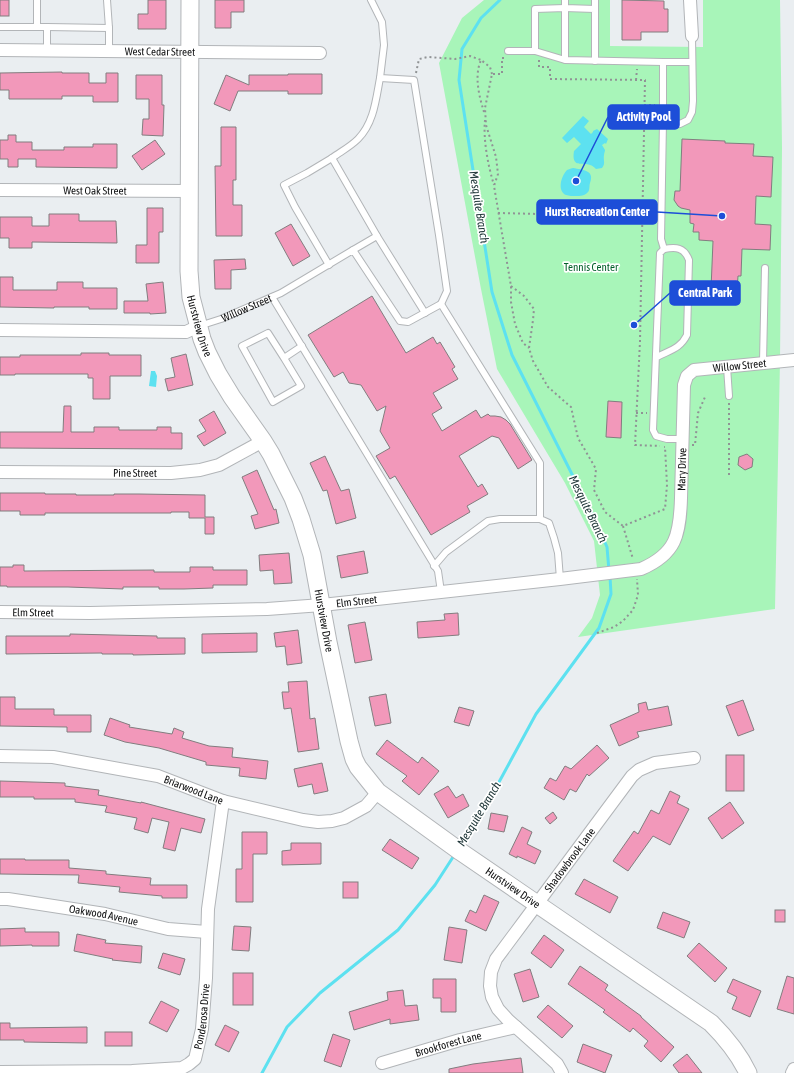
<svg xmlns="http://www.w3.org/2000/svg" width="794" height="1073" viewBox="0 0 794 1073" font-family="'Asap Condensed',sans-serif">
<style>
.green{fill:#a8f5b9}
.water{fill:#5de1f0}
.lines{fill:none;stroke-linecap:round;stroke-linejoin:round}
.stream{stroke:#5de1f0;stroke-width:3}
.building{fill:#f298ba;stroke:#827d7f}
.lane-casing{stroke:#b2b5b8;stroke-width:8}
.street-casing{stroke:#b2b5b8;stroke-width:14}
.secondary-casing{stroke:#b2b5b8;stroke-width:19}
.path{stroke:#909395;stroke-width:2;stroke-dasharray:2 3;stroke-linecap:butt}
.lane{stroke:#fff;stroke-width:6}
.street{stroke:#fff;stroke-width:12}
.secondary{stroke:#fff;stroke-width:17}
.labels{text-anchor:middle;stroke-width:3.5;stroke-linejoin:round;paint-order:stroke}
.street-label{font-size:11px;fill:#101112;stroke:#fff}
.park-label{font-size:11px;fill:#005f29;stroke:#fff}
.water-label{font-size:12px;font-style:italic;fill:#22393b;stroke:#fff}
.leader{fill:none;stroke:#1d4ed8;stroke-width:1.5}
.callout-dot{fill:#1d4ed8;stroke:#fff;stroke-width:1.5}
.callout{fill:#1d4ed8;stroke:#1d4ed8;stroke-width:1.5}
.callout-label{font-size:12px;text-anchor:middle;font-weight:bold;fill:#fff}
</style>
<rect width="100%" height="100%" fill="#eaeef1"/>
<path class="green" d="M484,0H610V46L703,47V0H780L782,148L780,361L775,609L578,637L592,618L600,595L594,541L565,483L497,369L481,289L439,63L462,18Z"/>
<g class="water">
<path d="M583,116L589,121L584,127L591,134L593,132V131L597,129L608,139L606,144L605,143L602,145L605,150C605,152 604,153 604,155C603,161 606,163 602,168L596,169C595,168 592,165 590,165C583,162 571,169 574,151L581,144L574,137L567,143L562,138Z"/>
<path d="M573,168C583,170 595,170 590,183C589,186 590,190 588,192C585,196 580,196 576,196C573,196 569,196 566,195C557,191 561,176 567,170C569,169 570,169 573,168Z"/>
<path d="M151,371H155L157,376L156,387L149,386Z"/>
</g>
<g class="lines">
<g class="stream">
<path d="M500,0L481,18L462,49L459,80L492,292L512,355L592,514L607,547L609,571"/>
<path d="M461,846L480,817L536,714L599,628L611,594L610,576"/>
<path d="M262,1073L287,1027L320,993L398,930L435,885L455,854"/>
</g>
</g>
<g class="building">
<rect x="0" y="0" width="9" height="16"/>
<path d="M148,0H166V29H138V14H148Z"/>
<path d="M215,0H244V12H231V28H215Z"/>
<path d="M622,0L664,1V9H668V32H641V40H622Z"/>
<path d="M62,72V73H89V83H106V73H118V102H93V96H62V99H9V90H0V73Z"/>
<path d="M288,74H322V94H288V91H238L230,111L214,104L226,75L249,85V75H288Z"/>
<path d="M136,75H162V105H164L163,136L142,135L143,119H149V99H136Z"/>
<path d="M221,127H236V180H233V205H242V236H216L215,166H221Z"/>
<path d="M8,135H16V142H32V150H64V147H93V144H117V168L36,167V159H18V167H8V159H0V140H8Z"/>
<path d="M682,139L725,141V143L754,144L753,156L773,157L771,197L756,196L755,224L771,225L770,250L742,249L741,276H738L737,290L711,289L713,241L699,240V232H693L694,224L690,223V210L681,208L678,206L674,200L675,191H680Z"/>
<path d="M155,140L165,154L142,170L132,156Z"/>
<path d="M147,208H163V232H159V263H136V245H147Z"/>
<path d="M49,214H79V221H116L117,243L32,242V248H9V238H0V217H32V226H49Z"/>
<path d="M291,224L310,256L293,266L275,233Z"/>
<path d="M245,259L246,269L231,270V289H215L214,260Z"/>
<path d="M0,277H13V290H57V282H83V288H117V309H89V307H54V308L0,307Z"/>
<path d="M163,282L166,313L150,314V313H124V301H148L146,284Z"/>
<path d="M372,296L406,353L433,337L437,344L440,342L455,367L452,369L458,379L433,393L442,408L432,414L442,431L476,410L481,418L488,414L490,416H495L501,417L506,420L510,424L532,460L518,469L499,438L492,436L459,456L478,487L482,484L488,494L467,506L470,512L431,535L395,476L390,479L376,456L390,448L380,431L386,406L377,411L361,385L349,383L343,372L334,377L308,335Z"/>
<path d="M81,353H109V355H141V376H110V399H93V378H88V374H15V375H0V357H20V355H81Z"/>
<path d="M186,354L193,385L168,391L165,379L175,377L171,358Z"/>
<path d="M608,401L622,402L621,438L606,437Z"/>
<path d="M64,406H71V432H94V427H119V430H157V427H171V433H182V449L0,448V432H63Z"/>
<path d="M214,411L226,433L204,446L197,436L206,431L199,420Z"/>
<path d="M747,454L753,459L752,467L745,470L738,465L739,457Z"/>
<path d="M325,456L341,491L349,489L356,518L336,524L327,490L323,491L310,463Z"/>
<path d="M257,470L274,510L276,509L279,523L255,529L251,516L258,514L242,477Z"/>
<path d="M0,493H45V494H76V495H114V494H139L205,495V517H214V534H205V518H189V512H171V513H45V515H20V511H0Z"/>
<path d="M364,551L368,573L341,578L337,556Z"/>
<path d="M289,553L292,583L274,584L273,570L260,571L259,555Z"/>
<path d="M13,565H24V571L154,570V572H190V567H213V570H247V585H213V588L184,589H159V587H123V589L68,587H7V586H0V567H13Z"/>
<path d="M458,613L459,635L418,638L417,622L445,620L444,614Z"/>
<path d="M365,622L372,660L355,663L348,625Z"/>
<path d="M298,630L302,663L287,665L285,646L276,647L274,633Z"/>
<path d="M257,633V652L202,653V634Z"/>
<path d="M70,634L157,636V638H185V654L133,655V654H102V653L6,654V636H70Z"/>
<path d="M307,681L310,719L315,718L319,749L298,752L291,708L284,709L282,692H289L288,682Z"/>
<path d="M386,694L391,723L375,726L369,697Z"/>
<path d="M0,697H15V709H54V715H91V732H67V727L0,726Z"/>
<path d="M743,700L754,730L738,736L726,706Z"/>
<path d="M646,702L648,710L668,706L672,725L637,732L639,737L619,746L610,725L639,712L638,704Z"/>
<path d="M459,707L474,711L469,726L454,722Z"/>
<path d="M110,718L130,725L129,727L172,734L174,728L184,732L182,738L209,746L233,748L232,757L268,761L266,779L239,776L240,768L206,765V762L159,748L125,742L104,735Z"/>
<path d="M387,740L418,763L422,757L439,771L419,795L402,781L407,776L376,754Z"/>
<path d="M597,745L609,758L589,776L587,774L576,792L570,789L564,800L544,788L550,778L556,781L565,766L571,769Z"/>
<rect x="726" y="755" width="18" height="36"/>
<path d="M322,763L328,791L314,794L312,784L298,787L294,769Z"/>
<path d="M0,781L65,783V786L99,790L98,795L141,803V802L205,819L201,833L181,828L175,851L163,848L169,822L152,818L148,833L134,829L137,818L105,812L107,806L75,802V799H34V797H0Z"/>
<path d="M448,786L456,798L463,794L469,806L448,818L434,794Z"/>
<path d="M670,791L680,796L677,803L689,809L670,845L653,836L628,871L613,861L634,831L638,834L651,810L659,814Z"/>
<path d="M730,802L744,823L722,839L708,818Z"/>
<path d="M553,812L557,818L550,824L545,818Z"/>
<path d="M491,813L508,816L504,832L488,829Z"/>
<path d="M522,827L532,832L527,844L541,851L535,864L517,856V858L509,854Z"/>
<path d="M242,832H267V854H253V902H236V869H242Z"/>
<path d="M390,839L419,858L412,869L382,850Z"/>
<path d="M291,843H321V864L282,865V851L291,850Z"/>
<path d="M0,859H25V860H69V868L106,871V874L151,878L150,885H187V898H162V896L119,892L120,887L78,883L79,875L0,874Z"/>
<path d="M584,879L618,897L610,913L575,894Z"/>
<rect x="343" y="882" width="15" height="16"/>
<path d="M484,895L499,902L486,931L465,921L470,910L476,913Z"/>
<rect x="775" y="910" width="10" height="12"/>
<path d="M663,912L690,922L684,938L657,928Z"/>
<path d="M234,926L251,927L249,951L232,950Z"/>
<path d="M449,927L467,930L462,963L444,960Z"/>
<path d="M25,928V932H59V946H32V945L0,946V929Z"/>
<path d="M77,934L106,940L105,943L142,946L141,963L112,960L113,959L74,951Z"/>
<path d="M544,935L564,950L551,968L531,953Z"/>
<path d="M699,943L727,968L715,982L687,956Z"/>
<path d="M163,953L185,959L180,975L158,968Z"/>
<path d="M580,966L608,985L605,990L641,1016V1017L674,1047L661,1062L644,1046L648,1041L633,1028L630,1032L603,1012L605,1010L568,984Z"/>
<path d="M530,969L539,997L523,1002L514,974Z"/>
<rect x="233" y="973" width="20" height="32"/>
<path d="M787,976L794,978V1014L777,1009Z"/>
<path d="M433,979H456V1012H441V998H433Z"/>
<path d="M733,979L761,991L750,1017L732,1009L737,997L727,992Z"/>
<path d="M403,990L405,1006L417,1005L419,1020L390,1024V1019L354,1030L349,1012L388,1000L387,992Z"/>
<path d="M161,1001L179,1010L167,1032L149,1023Z"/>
<path d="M548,1005L573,1026L562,1038L537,1017Z"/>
<path d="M0,1023H10V1028L87,1027V1043L24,1042V1040H0Z"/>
<path d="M225,1025L239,1032L229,1052L215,1045Z"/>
<rect x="105" y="1032" width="27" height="14"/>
<path d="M333,1034L350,1040L341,1067L324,1061Z"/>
<path d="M583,1044L612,1055L605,1073L577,1062Z"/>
<path d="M687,1054L702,1073H679L673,1065Z"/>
<path d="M521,1058L523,1073H449V1069L473,1064Z"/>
</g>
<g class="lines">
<defs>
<g id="lane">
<path d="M107,0L109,28"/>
<path d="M371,0L382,22L384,45L380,78L414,80L439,235L447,291L441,304"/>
<path d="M565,0V8L595,9V61"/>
<path d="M595,0V9"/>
<path d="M0,27H47V50"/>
<path d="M37,27V0"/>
<path d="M47,27L109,28V51"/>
<path d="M692,36L693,101L692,112L688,120L680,124L663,121V62H692"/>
<path d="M508,51H535"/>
<path d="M565,60V8L535,9V51L565,60L663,62"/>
<path d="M663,121L661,239L664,249"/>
<path d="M377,236L425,313"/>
<path d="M353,250L377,236L332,158C340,152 350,147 358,139C374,123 376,99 380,78"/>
<path d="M329,265L295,207L284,185L307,173L332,158"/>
<path d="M272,297L438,571L441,592"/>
<path d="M441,304L540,463V519L549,523L554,538L558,553L560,579"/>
<path id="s1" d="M199,326L221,319L281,293L353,250L400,321L408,322L441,304"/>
<path d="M657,357C670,350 680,349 687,335L689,260C684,247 676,247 664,249L660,253L653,430L656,436L667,439H683"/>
<path d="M284,358L301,386L273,402L242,346L268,333L284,358L302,346"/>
<path d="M763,362L765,268"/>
<path d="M727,367L729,396"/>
<path d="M434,566L446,552L488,521L500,519H540"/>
</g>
<g id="street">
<path d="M690,0L692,36"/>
<path id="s2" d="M0,50L320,53"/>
<path id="s3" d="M0,190L190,191"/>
<path d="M0,330L186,332L199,326"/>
<path id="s4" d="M0,472L171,473L200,470L219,465L263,441"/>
<path id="s5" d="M0,612L90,613L267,609L322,605L560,579L641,569C676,554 680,535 681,498L684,385L687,376L694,370L794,360"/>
<path id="s6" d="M0,756L53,757L158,776L223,801L303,820L318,822L332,821L344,818L366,806L378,792"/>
<path id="s7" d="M0,899H8L105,914L168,929L207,932"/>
<path id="s8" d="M382,1063L460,1040L516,1027"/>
<path id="s9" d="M0,1072L132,1071L182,1068L189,1064L195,1059L202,1029L206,978L208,909L223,801"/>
<path id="s10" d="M562,1073L557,1064L535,1044L508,1020L498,1009L492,997L490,986L491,972L496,959L525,920L632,776L639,770L655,763L694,758"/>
<path d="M792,1073L794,1069"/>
</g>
<g id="secondary">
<path id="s11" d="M190,0L189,271L191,297L202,339L207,352L218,374L232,397L263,441L271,454L293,498L301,519L312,555L328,642L349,741L354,759L358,767L378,792L461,852L711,1023C726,1038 739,1054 748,1073"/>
</g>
</defs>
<use href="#lane" class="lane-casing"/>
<use href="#street" class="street-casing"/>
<use href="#secondary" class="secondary-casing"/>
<g class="path">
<path d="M504,58H502V74H492L485,108L486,125L496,157L498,174L494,186L511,286V302L515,324L523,343L529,348"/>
<path d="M539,60V67H550V79L645,80L640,341L635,445L660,446"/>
<path d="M416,73L419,59L428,57L455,59L470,56L481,60"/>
<path d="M636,80L637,69"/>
<path d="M644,105H655"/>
<path d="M484,112C479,96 474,76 481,60L490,67L492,74"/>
<path d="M485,120C483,139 488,166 494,185"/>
<path d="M643,203H654"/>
<path d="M498,213L621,216L626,210H643"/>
<path d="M511,286L524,296L534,309L533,320L529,348L533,361L548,387L571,407L578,438L596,469L594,490L605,512L623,526L665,509L667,485L665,447H664"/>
<path d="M729,403V475"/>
<path d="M636,413H647"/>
<path d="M692,445H695L698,413L705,397"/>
<path d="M623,526L633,559"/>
<path d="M597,633L614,627L623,621L633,610L638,595L637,579"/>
</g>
<use href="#lane" class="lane"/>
<use href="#street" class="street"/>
<use href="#secondary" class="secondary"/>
</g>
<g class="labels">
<g class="street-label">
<text dy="4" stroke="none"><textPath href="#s2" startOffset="160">West Cedar Street</textPath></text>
<text dy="4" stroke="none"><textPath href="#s3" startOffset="95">West Oak Street</textPath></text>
<text dy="4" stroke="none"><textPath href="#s1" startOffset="51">Willow Street</textPath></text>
<text dy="4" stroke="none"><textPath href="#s11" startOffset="327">Hurstview Drive</textPath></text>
<text dy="4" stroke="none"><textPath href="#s5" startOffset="909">Willow Street</textPath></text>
<text dy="4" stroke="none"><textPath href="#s5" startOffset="760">Mary Drive</textPath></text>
<text dy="4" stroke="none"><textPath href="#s4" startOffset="135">Pine Street</textPath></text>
<text dy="4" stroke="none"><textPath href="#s5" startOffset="357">Elm Street</textPath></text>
<text dy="4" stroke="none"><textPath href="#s5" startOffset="33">Elm Street</textPath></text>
<text dy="4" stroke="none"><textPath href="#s11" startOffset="651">Hurstview Drive</textPath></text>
<text dy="4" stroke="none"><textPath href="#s6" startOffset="198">Briarwood Lane</textPath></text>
<text dy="4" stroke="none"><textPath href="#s10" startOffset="267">Shadowbrook Lane</textPath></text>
<text dy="4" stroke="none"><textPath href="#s11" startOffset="999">Hurstview Drive</textPath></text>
<text dy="4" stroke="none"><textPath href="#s7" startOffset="105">Oakwood Avenue</textPath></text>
<text dy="4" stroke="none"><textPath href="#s9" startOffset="241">Ponderosa Drive</textPath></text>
<text dy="4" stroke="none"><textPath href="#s8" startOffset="69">Brookforest Lane</textPath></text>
</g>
<g class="park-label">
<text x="591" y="271">Tennis Center</text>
</g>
<g class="water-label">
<text transform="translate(479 207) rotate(81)" y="4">Mesquite Branch</text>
<text transform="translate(588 509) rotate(64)" y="4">Mesquite Branch</text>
<text transform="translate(479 814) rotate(-59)" y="4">Mesquite Branch</text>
</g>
</g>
<path class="leader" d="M576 181L608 117M722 216L657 212M634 325L670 293"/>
<g class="callout-dot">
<circle cx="576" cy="181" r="4"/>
<circle cx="722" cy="216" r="4"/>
<circle cx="634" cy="325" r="4"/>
</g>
<g class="callout">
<rect x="608" y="105" width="71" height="24" rx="4"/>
<rect x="537" y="200" width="120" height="24" rx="4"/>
<rect x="670" y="281" width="70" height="24" rx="4"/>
</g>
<g class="callout-label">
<text x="644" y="121">Activity Pool</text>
<text x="597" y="216">Hurst Recreation Center</text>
<text x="705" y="297">Central Park</text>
</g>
</svg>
